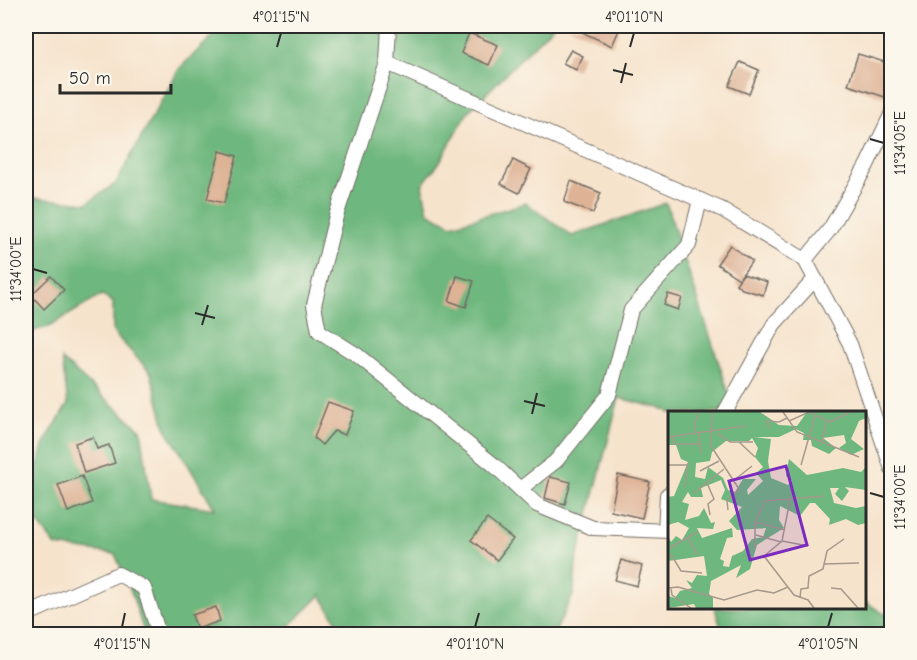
<svg xmlns="http://www.w3.org/2000/svg" width="917" height="660" viewBox="0 0 917 660" font-family="'Comic Neue',sans-serif">
<style>
.forest{fill:#6eb77e;stroke:#4c7154;stroke-width:1.5}
.building{fill:#deb295}
.lines{fill:none;stroke-linecap:round;stroke-linejoin:round}
.minor-casing{stroke:#726b63;stroke-width:16}
.minor{stroke:#fff;stroke-width:14}
.ticks{fill:none;stroke:#2b2b2b;stroke-width:2}
.inset-road{fill:none;stroke:#a5998c;stroke-width:1.5}
.view{fill:#7b2cbf;fill-opacity:0.15;stroke:#7b2cbf;stroke-width:3}
.inset-edge{fill:none;stroke:#2b2b2b;stroke-width:3}
.neatline{fill:none;stroke:#2b2b2b;stroke-width:2}
.ticks-label{font-size:15px;text-anchor:middle;fill:#2b2b2b}
</style>
<rect width="100%" height="100%" fill="#fbf7ec"/>
<filter id="ink" filterUnits="userSpaceOnUse"><feTurbulence type="fractalNoise" baseFrequency=".0167" numOctaves="2"/><feDisplacementMap in="SourceGraphic" scale="12" xChannelSelector="R" yChannelSelector="G"/><feConvolveMatrix kernelMatrix="1 2 1 2 8 2 1 2 1" color-interpolation-filters="sRGB"/></filter>
<filter id="wash" filterUnits="userSpaceOnUse"><feTurbulence type="fractalNoise" baseFrequency=".008" numOctaves="4" result="noise"/><feDisplacementMap in="SourceGraphic" scale="24" xChannelSelector="R" yChannelSelector="G"/><feGaussianBlur stdDeviation="1.35" result="paint"/><feColorMatrix in="noise" values="0 0 0 0 0 0 0 0 0 0 0 0 0 0 0 0 0 1.4 0 .05"/><feComposite in="paint" operator="in"/></filter>
<g filter="url(#wash)">
<rect width="100%" height="100%" fill="#f6e3cc"/>
<g class="forest">
<path d="M217,26H553L468,112L439,163L422,185L428,212L452,225L526,203L572,236L666,203L735,412L669,413L667,410L619,398L576,564L574,593L554,634H344L321,595L281,634H138L144,632L132,594L115,554L56,546L26,508V500L46,440L68,404L62,360L141,430L151,499L215,509L165,427L151,373L113,332V302L102,295L48,327L26,333V201L36,198L87,203L116,183L179,69L218,31Z"/>
<path d="M865,602L891,618V634H723L715,608H864Z"/>
</g>
<g id="blocks">
<g class="building">
<path d="M569,26H609L619,30L612,46Z"/>
<path d="M469,33L498,45L489,65L461,53Z"/>
<path d="M571,50L583,56L576,70L563,63Z"/>
<path d="M858,54L891,64V86L888,98L848,85Z"/>
<path d="M740,62L759,70L749,94L729,86Z"/>
<path d="M220,151L237,156L224,203L207,199Z"/>
<path d="M513,160L531,169L519,193L501,184Z"/>
<path d="M571,181L601,193L593,213L564,202Z"/>
<path d="M730,245L752,261L739,279L717,264Z"/>
<path d="M743,274L767,282L763,295L742,289L736,284Z"/>
<path d="M51,276L64,290L44,309L31,295Z"/>
<path d="M457,276L474,281L466,307L449,301Z"/>
<path d="M668,294L682,298L678,310L664,305Z"/>
<path d="M328,402L354,411L345,435L334,431L322,445L314,438Z"/>
<path d="M93,437L97,449L109,445L115,463L84,473L75,443Z"/>
<path d="M618,475L650,482L642,518L611,511Z"/>
<path d="M82,476L92,503L68,512L58,485Z"/>
<path d="M550,477L571,482L565,504L545,498Z"/>
<path d="M487,519L513,539L497,560L471,540Z"/>
<path d="M621,560L642,566L637,586L615,580Z"/>
<path d="M216,607L220,621L197,629L192,615Z"/>
</g>
</g>
</g>
<g filter="url(#ink)">
<use href="#blocks" fill-opacity="0" stroke="#726b63" stroke-width="1.5"/>
<g class="lines">
<defs>
<g id="minor">
<path d="M389,26L387,63L336,216L314,305L319,331L357,355L494,465L537,505L593,528L670,531"/>
<path d="M387,63L723,210L805,260L850,344L892,469"/>
<path d="M805,260L830,229L867,165L892,113"/>
<path d="M725,412L774,324L815,279"/>
<path d="M520,489L556,461L609,395L631,310L689,245L700,200"/>
<path d="M665,530L667,495L670,493"/>
<path d="M26,615L118,574L144,588L159,634"/>
</g>
</defs>
<use href="#minor" class="minor-casing"/>
<use href="#minor" class="minor"/>
</g>
</g>
<path class="ticks" d="M277,47L281,33M630,47L634,33M613,70L633,75M621,83L626,63M870,139L884,143M33,269L47,273M195,313L215,318M202,325L208,305M524,401L545,406M532,414L537,393M870,493L884,497M122,627L125,613M475,627L479,613M828,627L832,613"/>
<g transform="translate(668 411)">
<rect width="198" height="198" fill="#f6e3cc"/>
<path d="M0,1H92L111,14L129,15L139,1H198V7L191,10L183,28L196,38L183,44L171,37L178,32L176,24L155,27L168,37L161,43L144,35L143,29H135L136,22L128,18L111,26H87L103,28L100,50L103,67L120,74L124,70L118,65L121,48L139,64L175,57L193,61L198,56V79L177,76L181,80L174,90L167,83L171,77H162L166,92L188,97L198,95V112L190,114L178,108L161,114L162,108L147,92H142L132,105L112,95L111,109L116,117L89,134L82,158L68,167L73,154L43,170L41,183L45,187V197H28L26,193L0,197V185L7,187L12,180L24,177L18,169L24,172L29,164L39,165L36,145L0,150V126L3,131L8,125L14,129L21,117L10,111L0,114V86L6,85L20,51L13,48L8,34H0ZM84,27L90,37L87,46L95,56L88,62L95,70L80,84L79,79L88,68H75L67,81L60,79L55,67L40,56L37,68L27,66L28,52L42,50L44,41L58,30H81ZM53,69L57,79L53,88L74,96L61,110L69,119L98,117L95,126L84,128L75,140L64,145L61,156L55,155L56,150L52,148L59,127L65,126L64,117L34,127L29,117L45,118L47,111L43,112L36,97L31,105L17,109L21,93L14,91L20,81L23,86H35L33,77Z" fill="#6eb77e" fill-rule="evenodd"/>
<path class="inset-road" d="M44,1L43,35L71,78L59,90L60,99M115,1L129,21L191,46M121,10L141,1L162,11L182,1M101,17L99,10L111,11L119,7M26,20L30,1M30,20L33,42M49,22L62,31H85M4,25L6,33H32M0,26L77,15M71,31L87,46M153,33L159,10M0,54H19M133,54L147,5M32,60L51,50M198,60V82M65,70L84,55M39,72L46,88L40,93L42,104M17,76L20,52M26,82L56,58M122,89L114,130L96,145L126,184L140,189L146,197M88,111L117,119M88,124L113,131M19,126L30,144M114,130L140,135M87,137V112L97,90L156,85M0,138L29,121M0,145H4L13,160L34,162M156,153L191,152M0,177L10,176L56,189L89,179L106,182L120,176M3,177L4,184L23,197M163,177L173,178L190,197M132,186L133,178L140,177L141,165L155,158L159,140L176,128"/>
<path class="view" d="M118,55L139,134L82,149L61,70Z"/>
<rect width="198" height="198" class="inset-edge"/>
</g>
<rect width="917" height="660" fill="none" stroke="#fbf7ec" stroke-width="66"/>
<path d="M60 84v9h111v-9" fill="none" stroke="#2b2b2b" stroke-width="3"/>
<text x="69" y="84" font-size="18" fill="#2b2b2b" stroke="#fbf7ec" stroke-width="4.5" paint-order="stroke">50 m</text>
<rect x="33" y="33" width="851" height="594" class="neatline"/>
<g class="ticks-label">
<text x="281" y="22">4°01'15"N</text>
<text x="634" y="22">4°01'10"N</text>
<text transform="translate(900 143) rotate(-90)" y="5">11°34'05"E</text>
<text transform="translate(16 269) rotate(-90)" y="5">11°34'00"E</text>
<text transform="translate(900 497) rotate(-90)" y="5">11°34'00"E</text>
<text x="122" y="649">4°01'15"N</text>
<text x="475" y="649">4°01'10"N</text>
<text x="828" y="649">4°01'05"N</text>
</g>
</svg>
